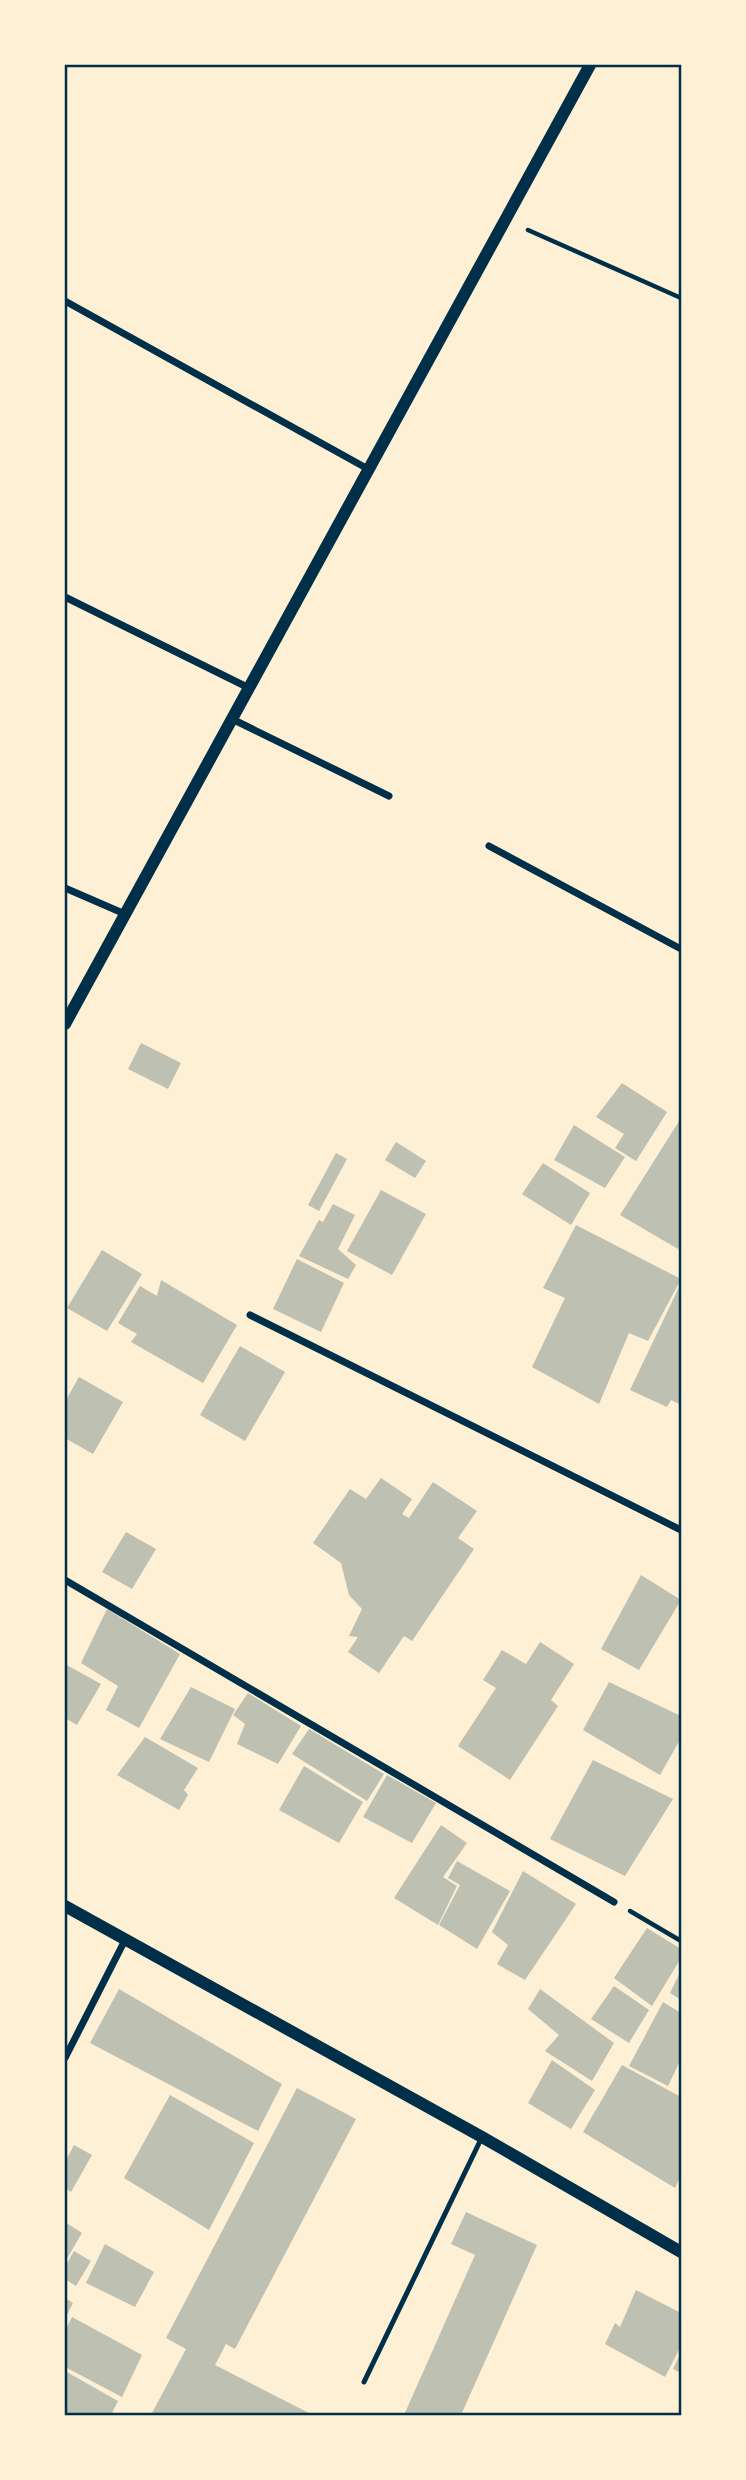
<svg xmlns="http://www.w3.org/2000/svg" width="746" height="2480" viewBox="0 0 746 2480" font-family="Signika,sans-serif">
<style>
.building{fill:#bec0b2}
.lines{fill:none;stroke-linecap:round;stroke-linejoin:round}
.path{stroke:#003049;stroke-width:4.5}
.service{stroke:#003049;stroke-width:5}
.minor{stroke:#003049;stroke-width:7}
.tertiary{stroke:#003049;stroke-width:12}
.neatline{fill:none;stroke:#003049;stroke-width:2.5}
</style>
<rect width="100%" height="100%" fill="#fdf0d5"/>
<g class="building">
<path d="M141,1043L181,1063L168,1089L128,1069Z"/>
<path d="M622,1083L667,1112L636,1161L615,1148L624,1134L596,1117Z"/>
<path d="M681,1118V1243L678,1249L620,1215Z"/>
<path d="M574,1125L625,1157L605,1188L554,1160Z"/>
<path d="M396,1142L426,1161L415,1178L385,1160Z"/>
<path d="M336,1153L347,1159L319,1211L308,1205Z"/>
<path d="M543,1163L590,1193L571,1225L522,1194Z"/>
<path d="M381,1190L426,1214L392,1275L347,1251Z"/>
<path d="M333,1204L355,1215L338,1249L356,1265L348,1279L299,1256L319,1220L323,1222Z"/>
<path d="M576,1225L681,1279L648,1341L629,1333L599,1404L532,1367L565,1298L543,1288Z"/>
<path d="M102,1250L142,1274L107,1331L67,1308Z"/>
<path d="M297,1259L344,1283L321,1332L273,1309Z"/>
<path d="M161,1280L237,1325L203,1383L131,1342L137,1334L118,1323L140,1286L157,1296Z"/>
<path d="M681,1283V1405L671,1400L667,1407L630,1390Z"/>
<path d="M240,1346L285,1372L245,1441L200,1415Z"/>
<path d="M79,1377L123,1402L93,1454L65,1438V1402Z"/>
<path d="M381,1478L412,1499L402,1514L409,1518L433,1482L477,1511L458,1538L474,1549L412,1641L404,1636L379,1673L348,1652L358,1637L349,1636L362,1609L349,1595L341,1563L313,1543L350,1489L366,1499Z"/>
<path d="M126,1532L156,1549L132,1589L102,1572Z"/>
<path d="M641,1575L681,1600L639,1670L601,1649Z"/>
<path d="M107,1609L180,1654L139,1728L106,1710L118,1686L81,1663Z"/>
<path d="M540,1642L574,1664L551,1700L558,1706L510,1780L458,1746L496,1688L483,1680L502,1650L526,1664Z"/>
<path d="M65,1664L101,1684L77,1725L65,1718Z"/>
<path d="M609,1682L681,1716V1738L660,1775L583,1730Z"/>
<path d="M191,1687L235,1709L209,1762L160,1739Z"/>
<path d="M248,1693L301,1726L278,1764L237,1744L245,1724L233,1715Z"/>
<path d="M309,1729L384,1774L367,1801L292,1754Z"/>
<path d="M145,1737L198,1768L184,1790L188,1795L179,1810L117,1775Z"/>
<path d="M593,1760L673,1799L625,1876L550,1839Z"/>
<path d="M304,1766L363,1802L339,1843L279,1810Z"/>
<path d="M387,1775L436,1803L412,1843L363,1817Z"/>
<path d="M441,1825L467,1843L443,1877L457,1886L438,1925L394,1898Z"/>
<path d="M457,1861L510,1891L477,1949L439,1925L460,1885L448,1878Z"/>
<path d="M523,1871L576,1904L525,1980L497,1964L508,1945L492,1932Z"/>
<path d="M647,1928L681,1949V1958L652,2006L614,1978Z"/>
<path d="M681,1970V2000L670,1993Z"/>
<path d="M614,1986L649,2010L629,2043L591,2019Z"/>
<path d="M119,1989L282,2084L258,2131L90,2043Z"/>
<path d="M540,1989L614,2043L592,2081L545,2051L559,2035L528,2009Z"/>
<path d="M663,2002L681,2013V2059L668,2086L629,2066Z"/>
<path d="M552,2060L595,2090L571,2129L528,2103Z"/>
<path d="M622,2065L681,2097V2175L675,2188L583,2132Z"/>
<path d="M297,2088L356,2119L235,2349L226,2344L215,2365L313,2415H151L186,2349L166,2338Z"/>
<path d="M170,2095L254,2143L209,2230L124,2178Z"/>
<path d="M74,2145L92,2155L71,2192L65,2188V2162Z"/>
<path d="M466,2212L537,2245L461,2415H404L475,2255L451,2244Z"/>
<path d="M65,2222L82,2233L65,2262Z"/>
<path d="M105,2244L154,2272L135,2307L86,2283Z"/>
<path d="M74,2251L91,2261L76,2286L65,2279V2267Z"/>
<path d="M636,2290L681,2313V2346L665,2377L605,2344L615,2323L620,2327Z"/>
<path d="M65,2298L73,2303L65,2319Z"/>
<path d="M72,2317L142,2355L122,2397L65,2367V2331Z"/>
<path d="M681,2352V2373L673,2369Z"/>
<path d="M65,2371L118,2401L111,2415H65Z"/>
</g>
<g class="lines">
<g class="path">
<path d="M528,230L681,298"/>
<path d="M630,1911L681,1941"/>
</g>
<g class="service">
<path d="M364,2382L482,2137"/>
<path d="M681,2415V2414"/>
</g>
<g class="minor">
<path d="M65,301L368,469"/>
<path d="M65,597L249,688"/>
<path d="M232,719L389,796"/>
<path d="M489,846L681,949"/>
<path d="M65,888L125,914"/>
<path d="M250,1315L681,1530"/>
<path d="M65,1580L614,1902"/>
<path d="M65,2058L125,1940"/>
</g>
<g class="tertiary">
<path d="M65,1024L590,65"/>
<path d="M65,1906L482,2137L681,2252"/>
</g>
</g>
<rect width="746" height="2480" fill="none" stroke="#fdf0d5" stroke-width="133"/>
<rect x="66" y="66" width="614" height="2348" class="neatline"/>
</svg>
